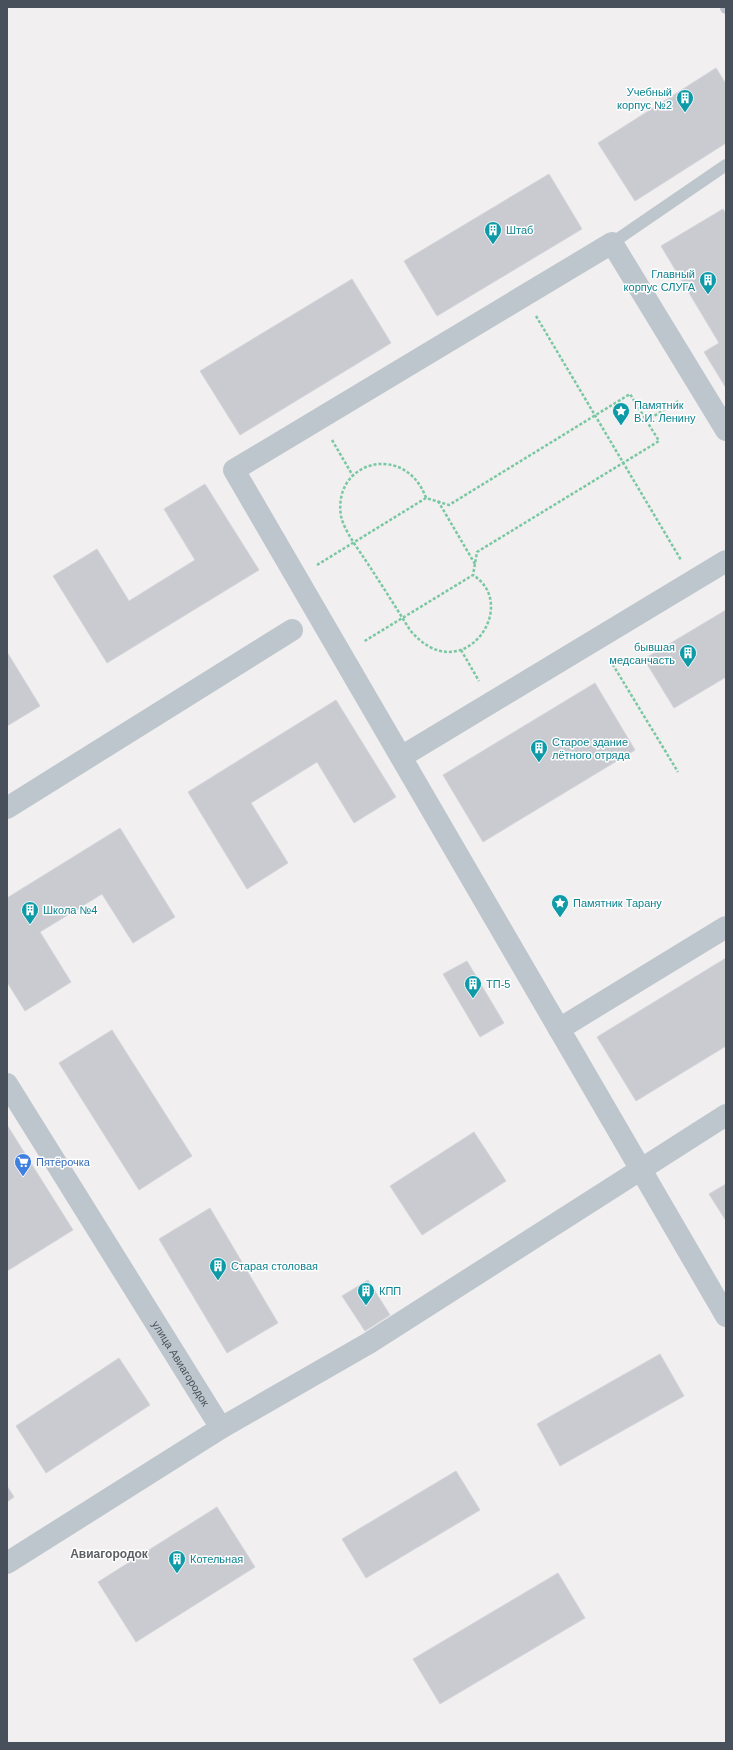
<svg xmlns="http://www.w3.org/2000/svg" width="733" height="1750" viewBox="0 0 733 1750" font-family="Arial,sans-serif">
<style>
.building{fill:#c9cbd1;stroke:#d3d5da}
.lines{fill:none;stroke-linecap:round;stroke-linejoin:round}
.path{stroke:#7ac8a3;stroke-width:2.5;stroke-dasharray:3 2;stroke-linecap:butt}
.service{stroke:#bec6cd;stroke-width:12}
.minor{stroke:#bec6cd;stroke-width:22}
.tertiary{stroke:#bec6cd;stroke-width:22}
.labels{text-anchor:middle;stroke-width:3;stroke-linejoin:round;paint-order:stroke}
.culture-label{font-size:11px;fill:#0d838f;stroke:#fff;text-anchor:start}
.shop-label{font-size:11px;fill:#366cbe;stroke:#fff;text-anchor:start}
.street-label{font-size:11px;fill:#48515b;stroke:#fff}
.neighbourhood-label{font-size:12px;font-weight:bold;fill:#5c5f63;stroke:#fff}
</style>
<rect width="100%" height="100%" fill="#f1efef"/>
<g class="building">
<path d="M716,68L726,84V143L635,201L598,143Z"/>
<path d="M549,174L582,229L437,316L404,261Z"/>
<path d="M723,209L726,214V388L704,352L719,343L661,246Z"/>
<path d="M352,279L391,343L240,435L200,371Z"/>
<path d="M205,484L259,570L107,663L53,576L97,549L129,601L195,560L164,509Z"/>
<path d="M726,610V677L674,708L644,659Z"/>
<path d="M7,652L40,706L7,726Z"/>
<path d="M595,683L635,750L483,842L443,775Z"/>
<path d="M336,700L396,797L354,823L317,762L251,803L288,863L247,889L188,792Z"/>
<path d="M120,828L175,917L133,943L102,894L40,932L71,982L25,1011L7,982V898Z"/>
<path d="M726,958V1046L636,1101L597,1037Z"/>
<path d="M467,961L504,1023L480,1037L443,974Z"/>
<path d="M112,1030L192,1156L139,1190L59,1063Z"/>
<path d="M7,1125L73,1230L7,1271Z"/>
<path d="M474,1132L506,1181L422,1235L390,1186Z"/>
<path d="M726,1184V1221L709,1194Z"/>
<path d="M210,1208L278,1323L227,1353L159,1239Z"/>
<path d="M368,1280L390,1315L365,1331L342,1296Z"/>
<path d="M660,1354L684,1396L560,1466L537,1424Z"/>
<path d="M119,1358L150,1405L46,1473L16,1426Z"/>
<path d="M456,1471L480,1510L366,1578L342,1539Z"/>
<path d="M7,1486L14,1497L7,1502Z"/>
<path d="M217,1507L255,1567L136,1642L98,1582Z"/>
<path d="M558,1573L585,1618L440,1704L413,1659Z"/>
</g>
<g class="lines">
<g class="path">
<path d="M536,316L681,560"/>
<path d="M646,421L680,400"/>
<path d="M332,440L353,476"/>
<path d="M426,498C406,442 332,460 341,516C344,530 356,546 364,558C380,582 395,606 410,630C461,692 522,606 473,575"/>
<path d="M438,501L475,564"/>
<path d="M317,565L426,498L449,505L630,394L659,441L477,552L473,575L363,642"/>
<path d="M461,650L479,681"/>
<path d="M610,660L678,772"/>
</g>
<g class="service">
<path d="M726,7V8"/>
<path d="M612,243L726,165"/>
</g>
<g class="minor">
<path d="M726,430L612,243L234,470L726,1316"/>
<path d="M401,757L726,561"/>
<path d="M7,808L292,630"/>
<path d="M559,1029L726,927"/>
<path id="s1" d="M7,1084L221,1428L369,1343L726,1115"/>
</g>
<path class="tertiary" d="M7,1563L221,1428"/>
</g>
<defs>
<symbol id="building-pin" viewBox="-11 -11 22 30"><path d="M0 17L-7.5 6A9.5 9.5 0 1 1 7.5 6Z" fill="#0f9aa8" stroke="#fff"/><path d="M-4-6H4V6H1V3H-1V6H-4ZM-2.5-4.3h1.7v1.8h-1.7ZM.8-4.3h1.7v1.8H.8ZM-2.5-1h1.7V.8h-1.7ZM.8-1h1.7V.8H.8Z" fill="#fff"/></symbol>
<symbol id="sight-pin" viewBox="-11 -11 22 30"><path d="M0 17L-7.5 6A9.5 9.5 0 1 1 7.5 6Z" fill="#0f9aa8" stroke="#fff"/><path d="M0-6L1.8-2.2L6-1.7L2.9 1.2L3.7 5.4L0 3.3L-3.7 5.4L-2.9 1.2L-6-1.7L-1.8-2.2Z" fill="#fff"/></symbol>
<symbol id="supermarket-pin" viewBox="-11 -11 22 30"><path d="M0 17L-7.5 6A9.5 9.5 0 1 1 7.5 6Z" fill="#3f7fe0" stroke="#fff"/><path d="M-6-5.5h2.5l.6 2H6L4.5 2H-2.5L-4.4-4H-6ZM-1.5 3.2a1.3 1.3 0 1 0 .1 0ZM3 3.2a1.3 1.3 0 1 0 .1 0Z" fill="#fff"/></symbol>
</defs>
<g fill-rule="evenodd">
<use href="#building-pin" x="675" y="88" width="20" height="27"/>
<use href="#building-pin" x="483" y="220" width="20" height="27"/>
<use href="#building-pin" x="698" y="270" width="20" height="27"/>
<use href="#sight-pin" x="611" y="401" width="20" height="27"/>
<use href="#building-pin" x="678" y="643" width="20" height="27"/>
<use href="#building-pin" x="529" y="738" width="20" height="27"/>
<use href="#sight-pin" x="550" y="893" width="20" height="27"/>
<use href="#building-pin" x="20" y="900" width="20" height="27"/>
<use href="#building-pin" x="463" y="974" width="20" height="27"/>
<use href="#supermarket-pin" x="13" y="1152" width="20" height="27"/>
<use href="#building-pin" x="208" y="1256" width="20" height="27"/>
<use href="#building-pin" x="356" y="1281" width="20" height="27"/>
<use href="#building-pin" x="167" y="1549" width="20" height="27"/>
</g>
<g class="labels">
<g class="culture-label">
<text x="672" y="96" text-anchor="end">Учебный<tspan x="672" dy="13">корпус №2</tspan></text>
<text x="506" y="234">Штаб</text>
<text x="695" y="278" text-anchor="end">Главный<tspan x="695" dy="13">корпус СЛУГА</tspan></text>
<text x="634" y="409">Памятник<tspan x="634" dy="13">В.И. Ленину</tspan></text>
<text x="675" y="651" text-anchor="end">бывшая<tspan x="675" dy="13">медсанчасть</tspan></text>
<text x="552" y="746">Старое здание<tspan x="552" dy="13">лётного отряда</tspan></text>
<text x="573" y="907">Памятник Тарану</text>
<text x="43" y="914">Школа №4</text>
<text x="486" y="988">ТП-5</text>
<text x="231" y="1270">Старая столовая</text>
<text x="379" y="1295">КПП</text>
<text x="190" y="1563">Котельная</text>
</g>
<g class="shop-label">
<text x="36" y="1166">Пятёрочка</text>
</g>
<g class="street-label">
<text dy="4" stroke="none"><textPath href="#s1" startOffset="329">улица Авиагородок</textPath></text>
</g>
<g class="neighbourhood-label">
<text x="109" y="1558">Авиагородок</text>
</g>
</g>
<rect width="733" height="1750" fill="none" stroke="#48515b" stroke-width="16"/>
</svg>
